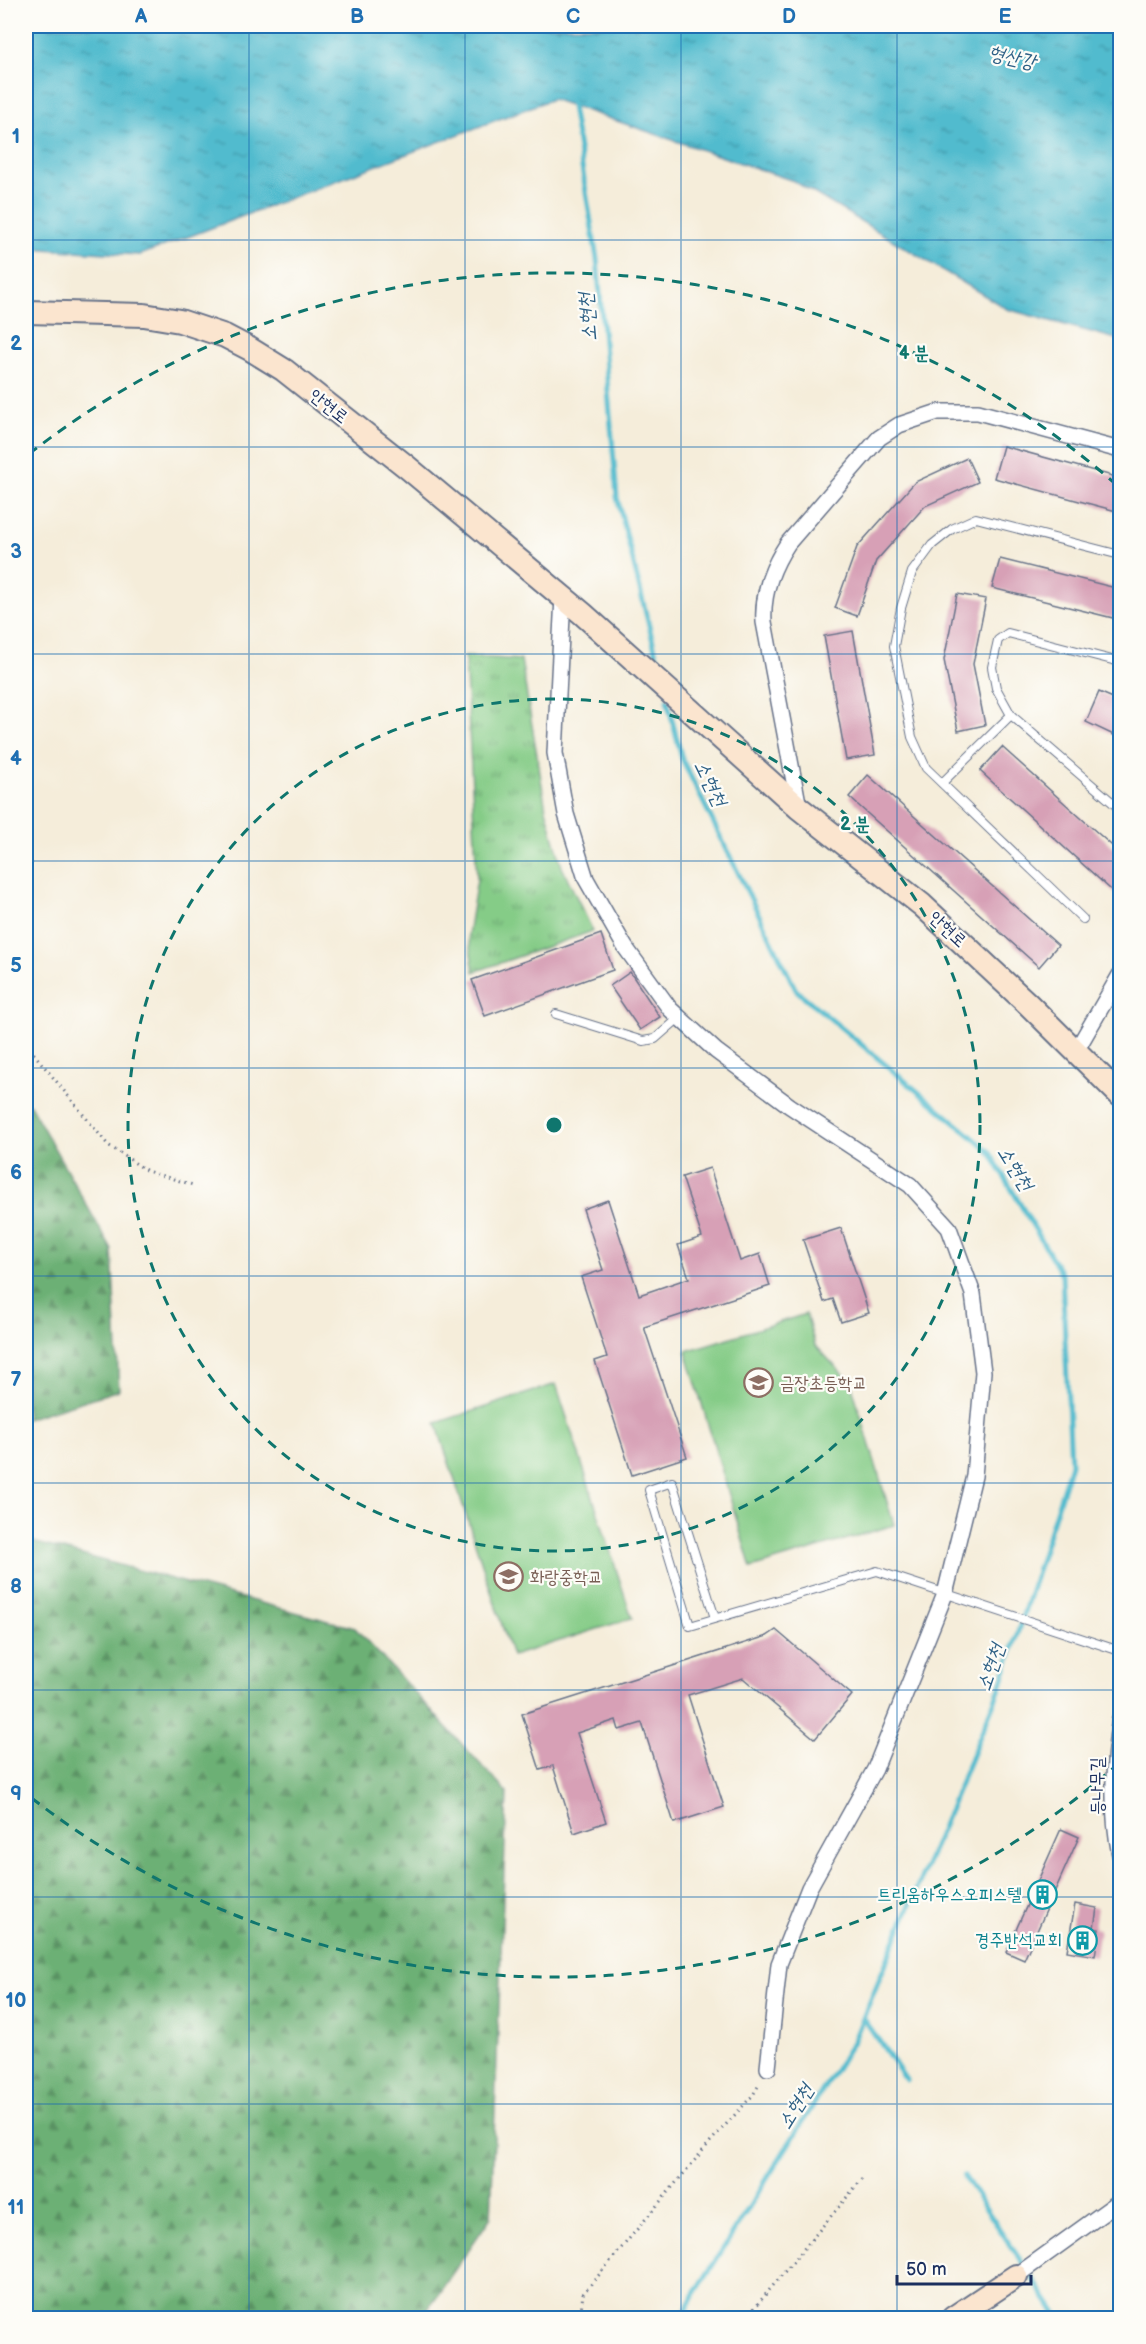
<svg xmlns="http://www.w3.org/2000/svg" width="1146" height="2344" viewBox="0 0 1146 2344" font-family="'Balsamiq Sans','Poor Story',sans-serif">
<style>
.grass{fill:url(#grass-tufts);stroke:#507e72;stroke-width:1.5}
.forest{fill:url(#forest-firs);stroke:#447069;stroke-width:1.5}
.garden{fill:#85cc87;stroke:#507e72;stroke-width:1.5}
.water{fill:url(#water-ripples);stroke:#367596;stroke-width:1.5}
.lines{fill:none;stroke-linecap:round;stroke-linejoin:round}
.stream{stroke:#51bbce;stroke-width:5}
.building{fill:#d7a0b6}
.lane-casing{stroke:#677289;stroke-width:10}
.street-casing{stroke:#677289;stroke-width:18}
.secondary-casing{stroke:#677289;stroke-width:26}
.path{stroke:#677289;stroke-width:3;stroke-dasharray:1.5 4.5;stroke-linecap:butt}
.lane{stroke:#fff;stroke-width:8}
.street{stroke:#fff;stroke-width:15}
.secondary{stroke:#fbe5cf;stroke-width:22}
.grid{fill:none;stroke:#1f6fb2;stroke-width:1.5;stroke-opacity:0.55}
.ring{fill:none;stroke:#0f766e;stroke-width:3;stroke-dasharray:10 8}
.labels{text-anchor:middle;stroke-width:4.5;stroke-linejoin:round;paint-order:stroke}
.street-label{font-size:18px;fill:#1b2f5e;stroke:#fdfcf7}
.education-label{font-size:18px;fill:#785e54;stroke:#fdfcf7;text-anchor:start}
.culture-label{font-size:18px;fill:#0d838f;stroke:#fdfcf7;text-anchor:end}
.water-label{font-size:20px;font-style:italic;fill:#2e6085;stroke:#fdfcf7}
.centre{fill:#0f766e;stroke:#fdfcf7;stroke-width:3}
.ring-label{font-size:18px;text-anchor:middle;font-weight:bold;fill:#0f766e;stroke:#fdfcf7;stroke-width:4.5;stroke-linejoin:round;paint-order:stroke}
.neatline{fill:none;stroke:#1f6fb2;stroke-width:2}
.grid-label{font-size:20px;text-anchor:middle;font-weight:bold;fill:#1f6fb2}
</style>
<defs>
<pattern id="grass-tufts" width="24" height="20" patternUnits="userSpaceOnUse" patternTransform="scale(1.5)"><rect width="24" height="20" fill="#85cc87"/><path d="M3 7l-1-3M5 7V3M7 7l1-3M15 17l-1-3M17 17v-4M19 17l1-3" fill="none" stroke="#6ca672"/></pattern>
<pattern id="forest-firs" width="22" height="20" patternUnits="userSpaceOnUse" patternTransform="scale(1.5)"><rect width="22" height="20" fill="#6cb074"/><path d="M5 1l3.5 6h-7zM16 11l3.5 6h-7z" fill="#589062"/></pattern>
<pattern id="water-ripples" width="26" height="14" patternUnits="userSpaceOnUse" patternTransform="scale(1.5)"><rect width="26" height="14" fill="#51bbce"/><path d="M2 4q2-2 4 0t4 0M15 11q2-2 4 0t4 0" fill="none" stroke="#4298aa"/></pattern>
</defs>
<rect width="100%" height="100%" fill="#fdfcf7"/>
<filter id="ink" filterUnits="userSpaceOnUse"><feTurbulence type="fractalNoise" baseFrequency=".0167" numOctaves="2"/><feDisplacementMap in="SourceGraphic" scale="12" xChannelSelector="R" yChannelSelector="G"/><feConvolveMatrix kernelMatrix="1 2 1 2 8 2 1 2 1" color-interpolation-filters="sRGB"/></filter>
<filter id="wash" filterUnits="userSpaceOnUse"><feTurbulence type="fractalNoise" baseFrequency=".008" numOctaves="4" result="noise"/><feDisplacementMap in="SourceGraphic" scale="24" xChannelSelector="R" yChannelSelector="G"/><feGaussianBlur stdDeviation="1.35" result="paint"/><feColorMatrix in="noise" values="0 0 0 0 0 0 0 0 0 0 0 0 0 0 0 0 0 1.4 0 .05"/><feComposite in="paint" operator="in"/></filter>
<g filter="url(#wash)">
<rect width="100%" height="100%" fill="#f5edda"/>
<path class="grass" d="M465,656L521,660L546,809L562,867L593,931L474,972L468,935L477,879Z"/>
<g class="forest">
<path d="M26,1104L30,1105L112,1250L119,1390L26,1419Z"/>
<path d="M26,1540L355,1628L507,1793L491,2217L422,2318H26Z"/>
</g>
<g class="garden">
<path d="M806,1314L815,1345L851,1383L894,1525L751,1568L686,1351Z"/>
<path d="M556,1384L632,1618L512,1656L436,1423Z"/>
</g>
<path class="water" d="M26,26H1120V340L1007,309L794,181L552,99L140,255L26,248Z"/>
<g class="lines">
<g class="stream">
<path d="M571,100L597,259L617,497L661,674"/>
<path d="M667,700L682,759L796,990L989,1151L1062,1275L1071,1464L1000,1688L854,2040L689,2303L683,2318"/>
<path d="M864,2019L906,2080"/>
<path d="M964,2176L1059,2318"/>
</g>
</g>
<g id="blocks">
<g class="building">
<path d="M1003,446L1120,478V512L994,478Z"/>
<path d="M967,458L978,482L925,506L876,561L857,616L835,608L857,547L915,482Z"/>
<path d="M1000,559L1120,589V605L1117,619L992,588Z"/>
<path d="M957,594L986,599L973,664L985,725L958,731L944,660Z"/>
<path d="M853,631L875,755L846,760L824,636Z"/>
<path d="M1099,692L1120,701V738L1086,722Z"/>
<path d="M1002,747L1120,853V898L980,771Z"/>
<path d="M868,775L1058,945L1039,967L849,797Z"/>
<path d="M601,934L613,970L485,1016L472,980Z"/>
<path d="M630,972L660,1017L640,1030L610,986Z"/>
<path d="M710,1168L740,1261L760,1254L770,1286L644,1327L687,1457L632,1475L595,1361L607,1357L581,1277L603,1270L583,1209L608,1200L639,1295L689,1278L678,1245L702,1237L682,1177Z"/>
<path d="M841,1228L869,1313L841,1322L833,1299L824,1302L803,1240Z"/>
<path d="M776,1630L852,1695L815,1739L743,1678L688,1695L724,1807L674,1823L642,1723L619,1730L616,1720L577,1733L606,1822L574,1833L553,1766L540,1770L522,1714L767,1636Z"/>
<path d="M1061,1829L1079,1837L1024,1960L1006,1952Z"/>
<path d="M1075,1904L1097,1908L1094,1928L1099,1929L1095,1956L1067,1951Z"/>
</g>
</g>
</g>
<g filter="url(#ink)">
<use href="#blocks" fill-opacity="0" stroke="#677289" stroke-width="1.5"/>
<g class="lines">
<defs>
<g id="lane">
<path d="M1120,662L1008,633L998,640L992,667L996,688L1011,715L1120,809"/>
<path d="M942,783L1011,715"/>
<path d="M1083,919L926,768L912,737L894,646L901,608L912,572L932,545L952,529L976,518L1120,555"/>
<path d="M556,1014L643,1041L655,1039L679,1018"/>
<path d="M715,1618L672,1482L649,1490L690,1626L877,1571L1120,1651"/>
</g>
<g id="street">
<path d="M563,597L555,753L566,814L586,879L625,947L670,1009L716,1051L790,1106L910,1185L949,1228L973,1294L983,1372L974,1476L945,1594L875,1769L809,1888L779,1964L768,2068"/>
<path d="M799,808L764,622C762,592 772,567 788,543L879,438L899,425L938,412H978L1120,450"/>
<path d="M1076,1051L1120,975"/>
<path d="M1120,1718C1113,1762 1111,1811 1120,1855"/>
<path d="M1016,2276L1120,2201"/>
</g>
<g id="secondary">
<path d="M26,312L144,315L180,321L225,336L250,349L284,370L407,467L583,614L799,808L922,905L1028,1004L1120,1095"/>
<path d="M953,2318L1016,2276"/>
</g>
</defs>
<use href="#lane" class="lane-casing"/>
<use href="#street" class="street-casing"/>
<use href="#secondary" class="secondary-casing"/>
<g class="path">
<path d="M26,860L35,866"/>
<path d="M26,1044L108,1145L147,1171L193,1185"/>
<path d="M580,2318L583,2294L710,2142L753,2095L760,2083"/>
<path d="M746,2318L862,2179"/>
</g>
<use href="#lane" class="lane"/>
<use href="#street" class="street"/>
<use href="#secondary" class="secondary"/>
</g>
</g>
<path class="grid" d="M249,26V2318M465,26V2318M681,26V2318M897,26V2318M26,240H1120M26,447H1120M26,654H1120M26,861H1120M26,1068H1120M26,1276H1120M26,1483H1120M26,1690H1120M26,1897H1120M26,2104H1120"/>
<g class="ring">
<circle cx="554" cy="1125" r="426"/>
<path d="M1119 1763A852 852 0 0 1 29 1796M29 454A852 852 0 0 1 1119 487"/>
</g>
<defs>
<symbol id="school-ring" viewBox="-11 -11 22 22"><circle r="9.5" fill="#fdfcf7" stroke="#8d6e63" stroke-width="1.5"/><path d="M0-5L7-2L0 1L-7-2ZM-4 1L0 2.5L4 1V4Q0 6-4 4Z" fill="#8d6e63"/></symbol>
<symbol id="building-ring" viewBox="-11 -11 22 22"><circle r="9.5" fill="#fdfcf7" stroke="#0f9aa8" stroke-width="1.5"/><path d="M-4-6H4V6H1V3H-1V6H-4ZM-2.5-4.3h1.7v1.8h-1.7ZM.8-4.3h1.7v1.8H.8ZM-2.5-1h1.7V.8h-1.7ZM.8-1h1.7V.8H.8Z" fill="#0f9aa8"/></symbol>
</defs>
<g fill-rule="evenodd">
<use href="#school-ring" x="742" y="1366" width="33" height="33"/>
<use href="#school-ring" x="492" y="1560" width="33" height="33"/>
<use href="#building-ring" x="1026" y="1878" width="33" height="33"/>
<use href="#building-ring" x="1066" y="1924" width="33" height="33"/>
</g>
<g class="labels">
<g class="street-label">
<text transform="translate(329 406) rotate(38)" y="6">안현로</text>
<text transform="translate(948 929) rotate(43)" y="6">안현로</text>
<text transform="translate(1097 1786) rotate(-90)" y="6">등나무길</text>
</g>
<g class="education-label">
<text x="780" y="1389">금장초등학교</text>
<text x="530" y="1583">화랑중학교</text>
</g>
<g class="culture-label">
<text x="1022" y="1900">트리움하우스오피스텔</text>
<text x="1062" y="1946">경주반석교회</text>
</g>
<g class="water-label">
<text transform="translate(1012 57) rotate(12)" y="7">형산강</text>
<text transform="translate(587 317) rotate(-95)" y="7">소현천</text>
<text transform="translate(711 783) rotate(64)" y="7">소현천</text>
<text transform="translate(1016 1168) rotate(58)" y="7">소현천</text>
<text transform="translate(990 1667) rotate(-71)" y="7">소현천</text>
<text transform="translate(795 2106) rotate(-58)" y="7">소현천</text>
</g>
</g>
<circle cx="554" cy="1125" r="9" class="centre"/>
<g class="ring-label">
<text x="914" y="359">4 분</text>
<text x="855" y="830">2 분</text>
</g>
<rect width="1146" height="2344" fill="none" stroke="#fdfcf7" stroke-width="66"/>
<path d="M897 2275v9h134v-9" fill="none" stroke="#1b2f5e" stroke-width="3"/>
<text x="906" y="2275" font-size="18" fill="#1b2f5e" stroke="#fdfcf7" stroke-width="4.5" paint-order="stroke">50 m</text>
<rect x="33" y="33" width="1080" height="2278" class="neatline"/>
<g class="grid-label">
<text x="141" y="23">A</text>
<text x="357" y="23">B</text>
<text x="573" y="23">C</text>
<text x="789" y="23">D</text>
<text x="1005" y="23">E</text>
<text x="16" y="143">1</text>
<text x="16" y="350">2</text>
<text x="16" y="558">3</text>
<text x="16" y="765">4</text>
<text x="16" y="972">5</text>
<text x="16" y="1179">6</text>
<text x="16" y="1386">7</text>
<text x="16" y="1593">8</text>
<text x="16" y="1800">9</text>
<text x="16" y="2007">10</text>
<text x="16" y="2214">11</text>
</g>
</svg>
